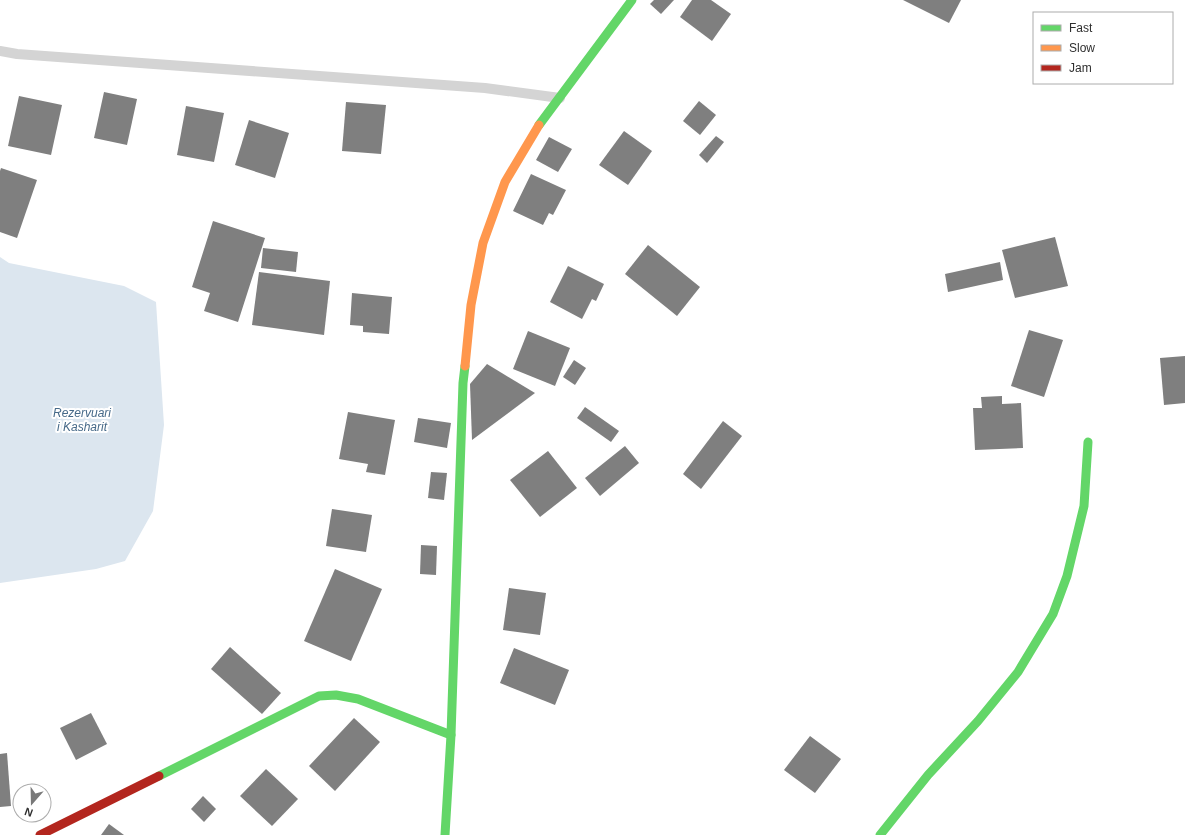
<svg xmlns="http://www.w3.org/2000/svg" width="1185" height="835" viewBox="0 0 1185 835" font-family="Helvetica,sans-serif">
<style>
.water{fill:#dce6ef}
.building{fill:#7f7f7f}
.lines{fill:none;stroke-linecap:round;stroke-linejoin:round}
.lane{stroke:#d4d4d4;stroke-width:10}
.fast{stroke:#63d668;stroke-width:9}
.slow{stroke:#ff974d;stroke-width:9}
.jam{stroke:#b3261e;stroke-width:9}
.labels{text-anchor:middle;stroke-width:4;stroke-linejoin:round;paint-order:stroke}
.water-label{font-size:12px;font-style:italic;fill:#466988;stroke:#fff}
</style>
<rect width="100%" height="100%" fill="#fff"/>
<path class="water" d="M0,257L9,263L124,286L156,302L164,425L153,511L125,561L96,569L0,583Z"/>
<g class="building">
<path d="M654,0H674L661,14L650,4Z"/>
<path d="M692,0H711L731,14L712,41L680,17Z"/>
<path d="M903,0H961L949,23Z"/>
<path d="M104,92L137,99L127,145L94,138Z"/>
<path d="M19,96L62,105L51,155L8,146Z"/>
<path d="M699,101L716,115L700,135L683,121Z"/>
<path d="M346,102L386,105L381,154L342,151Z"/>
<path d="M186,106L224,113L214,162L177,155Z"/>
<path d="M249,120L289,133L275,178L235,165Z"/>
<path d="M624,131L652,151L628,185L599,165Z"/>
<path d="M716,136L724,142L707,163L699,155Z"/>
<path d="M549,137L572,149L558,172L536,160Z"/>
<path d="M1,168L37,180L17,238L0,232V171Z"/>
<path d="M531,174L566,190L553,215L549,213L543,225L513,211Z"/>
<path d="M213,221L265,238L238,322L204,311L210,293L192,287Z"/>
<path d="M1055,237L1068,286L1015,298L1002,250Z"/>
<path d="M648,245L700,287L677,316L625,274Z"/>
<path d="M263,248L298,252L296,272L261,268Z"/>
<path d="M1000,262L1003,280L948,292L945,274Z"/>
<path d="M568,266L604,284L596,301L592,299L582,319L550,302Z"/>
<path d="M259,272L330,281L324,335L252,325Z"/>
<path d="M352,293L392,297L389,334L363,332V326L350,325Z"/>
<path d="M1029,330L1063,340L1044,397L1011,386Z"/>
<path d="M528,331L570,348L555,386L513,369Z"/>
<path d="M1185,356V403L1164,405L1160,358Z"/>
<path d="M574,360L586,368L575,385L563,377Z"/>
<path d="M487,364L535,393L472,440L470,384Z"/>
<path d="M1002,396V404L1021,403L1023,448L975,450L973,408H982L981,397Z"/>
<path d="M585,407L619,431L611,442L577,418Z"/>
<path d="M348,412L395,420L385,475L366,472L368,464L339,459Z"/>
<path d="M418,418L451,423L447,448L414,442Z"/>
<path d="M723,421L742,436L701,489L683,474Z"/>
<path d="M625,446L639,463L600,496L585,478Z"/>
<path d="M548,451L577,488L540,517L510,480Z"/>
<path d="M431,472L447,473L444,500L428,498Z"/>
<path d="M332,509L372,515L366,552L326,546Z"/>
<path d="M421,545L437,546L436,575L420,574Z"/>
<path d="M335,569L382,589L351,661L304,641Z"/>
<path d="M509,588L546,593L540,635L503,630Z"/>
<path d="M230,647L281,693L262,714L211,669Z"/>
<path d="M514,648L569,670L555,705L500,683Z"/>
<path d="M91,713L107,744L76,760L60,728Z"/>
<path d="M354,718L380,742L335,791L309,766Z"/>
<path d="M810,736L841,759L815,793L784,770Z"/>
<path d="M7,753L11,806L0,807V754Z"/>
<path d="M266,769L298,799L272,826L240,796Z"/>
<path d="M203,796L216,809L204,822L191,809Z"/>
<path d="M109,824L124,835H101Z"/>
</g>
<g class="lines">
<path class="lane" d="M0,51L17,54L485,88L560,98"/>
<g class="fast">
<path d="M539,125L632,0"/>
<path d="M159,776L319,696L336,695L358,699L451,735"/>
<path d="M445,835L451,735L463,383L465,366"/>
<path d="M880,835L928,775L978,721L1018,672L1053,614L1067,576L1084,506L1088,442"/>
</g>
<path class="slow" d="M465,366L471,305L483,243L505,182L539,125"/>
<path class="jam" d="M40,835L159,776"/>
</g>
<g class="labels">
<g class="water-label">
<text x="82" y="417">Rezervuari<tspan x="82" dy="14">i Kasharit</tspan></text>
</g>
</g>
<rect x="1033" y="12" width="140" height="72" fill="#ffffff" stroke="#acacac"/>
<rect x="1041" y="25" width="20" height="6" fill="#63d668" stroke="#acacac"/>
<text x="1069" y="32" font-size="12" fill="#2f2f2f">Fast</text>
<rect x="1041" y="45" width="20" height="6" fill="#ff974d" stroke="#acacac"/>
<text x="1069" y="52" font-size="12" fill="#2f2f2f">Slow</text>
<rect x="1041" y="65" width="20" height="6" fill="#b3261e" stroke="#acacac"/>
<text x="1069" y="72" font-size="12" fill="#2f2f2f">Jam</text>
<g transform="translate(32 803) rotate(200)"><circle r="19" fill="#ffffff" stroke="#acacac"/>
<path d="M0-3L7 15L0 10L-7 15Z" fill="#787878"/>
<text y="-6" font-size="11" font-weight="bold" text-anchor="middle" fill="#2f2f2f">N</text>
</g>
</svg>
